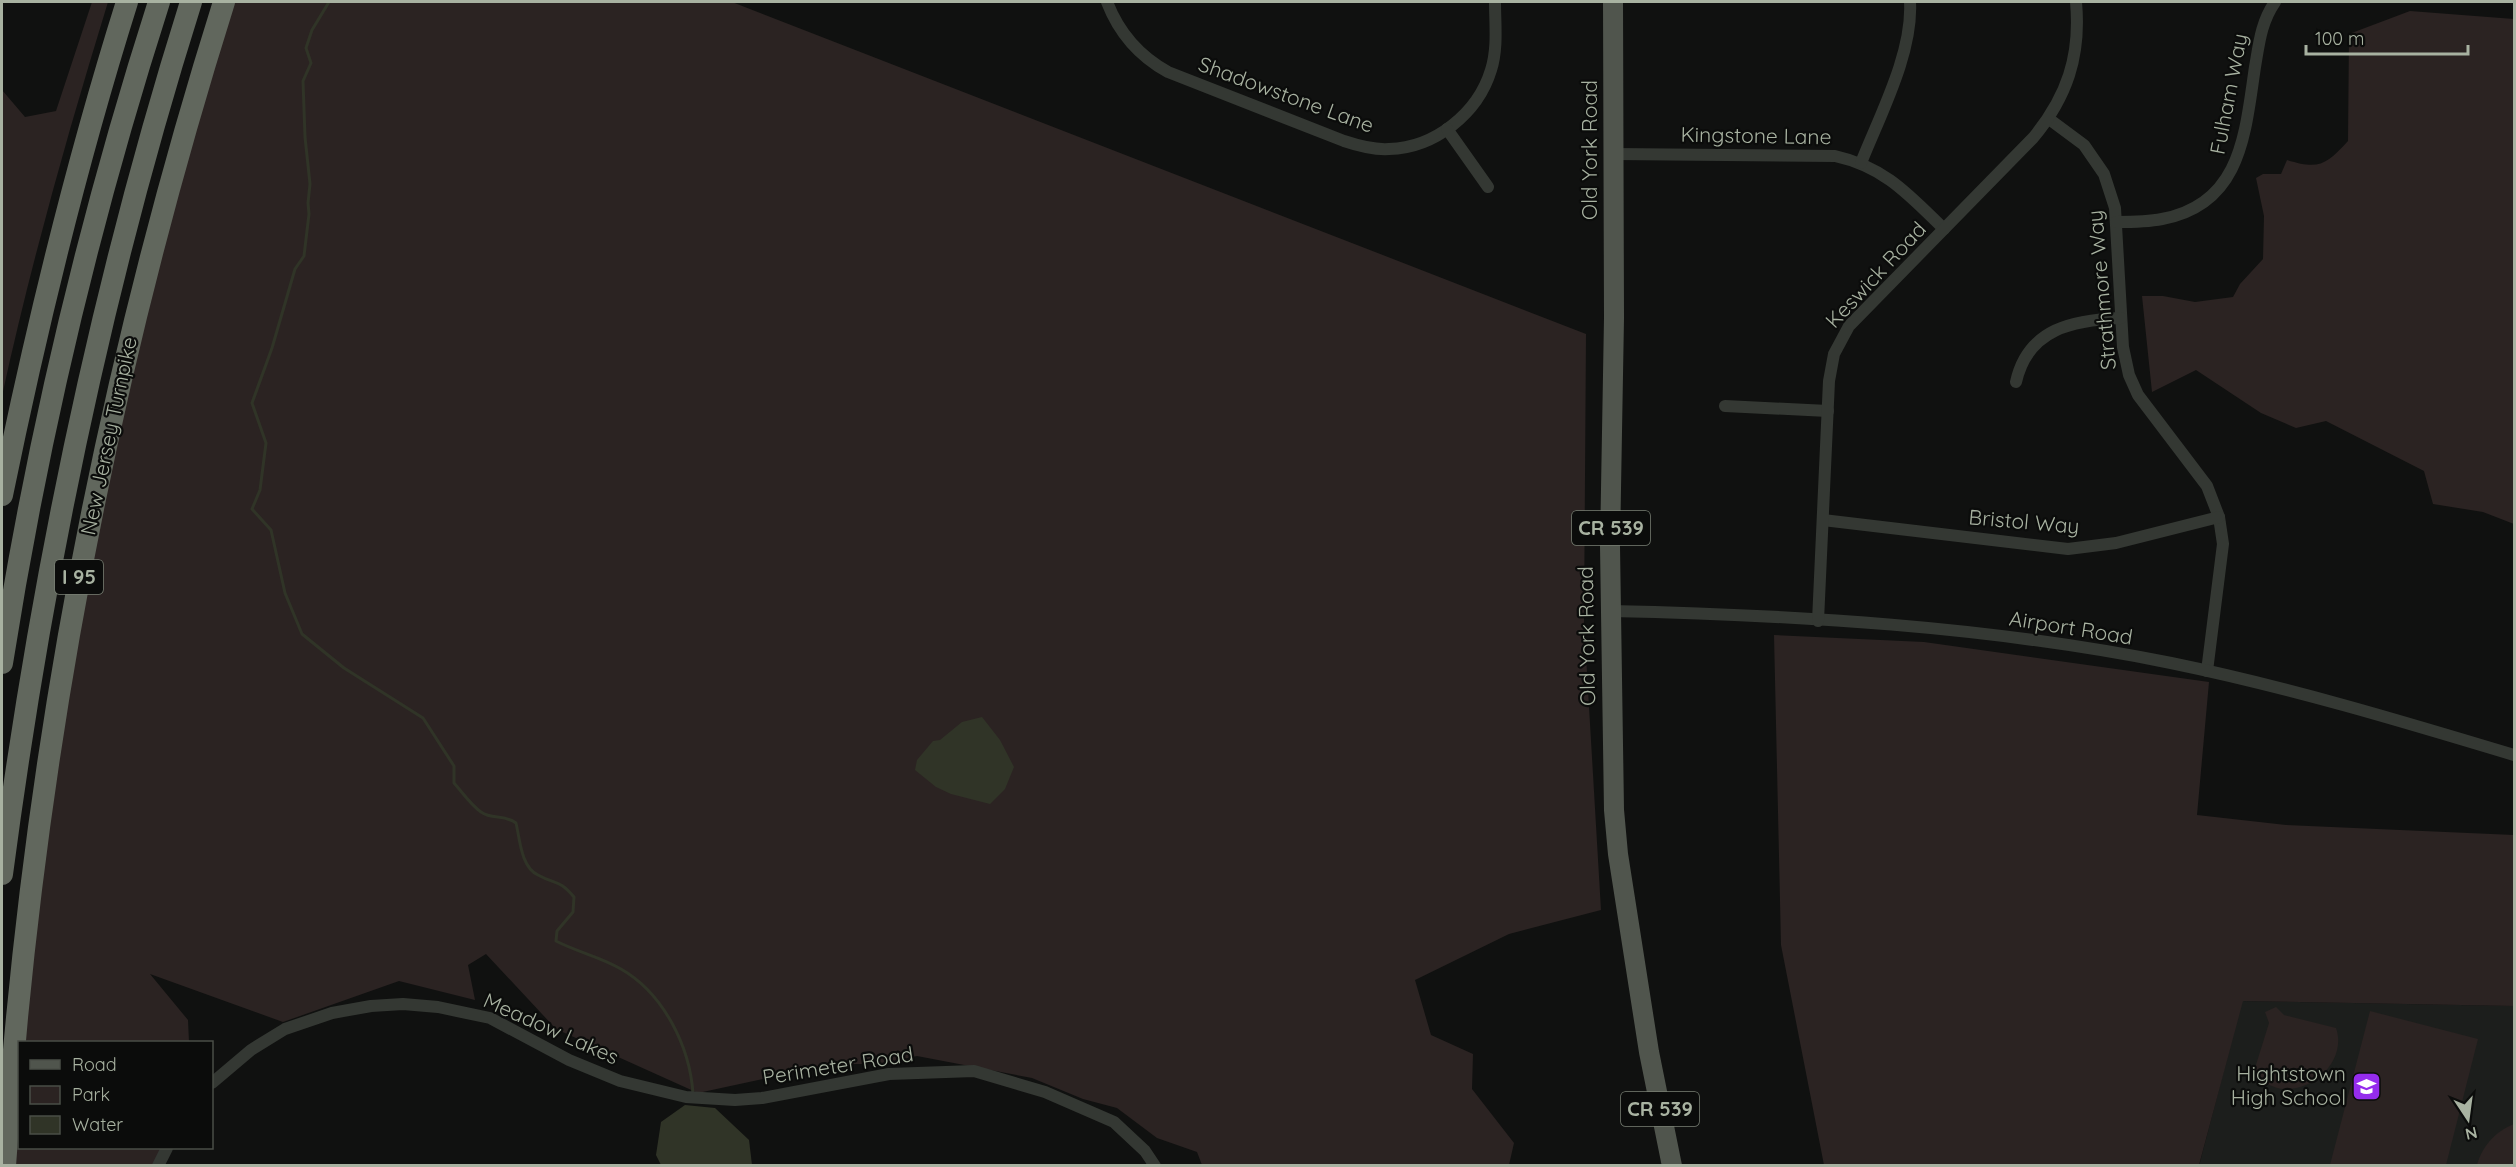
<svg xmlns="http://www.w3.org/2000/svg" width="2516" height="1167" viewBox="0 0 2516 1167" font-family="Quicksand,sans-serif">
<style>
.built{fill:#1c1e1c}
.green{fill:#2b2322}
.water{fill:#303427}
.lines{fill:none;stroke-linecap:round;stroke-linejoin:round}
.stream{stroke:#303427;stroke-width:3}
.minor{stroke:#343833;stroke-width:12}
.primary{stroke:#50554d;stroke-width:20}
.motorway{stroke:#61675d;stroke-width:22}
.labels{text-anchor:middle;stroke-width:4.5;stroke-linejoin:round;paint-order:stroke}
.shield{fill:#0b0c0b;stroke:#798074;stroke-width:1.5}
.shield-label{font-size:20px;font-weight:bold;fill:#a8b2a1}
.street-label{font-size:21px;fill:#a8b2a1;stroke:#0b0c0b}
.poi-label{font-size:21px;fill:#a8b2a1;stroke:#0b0c0b;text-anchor:end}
</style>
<rect width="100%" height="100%" fill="#101110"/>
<path class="built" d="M2242,1001L2514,1006V1165L2199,1166Z"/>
<g class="green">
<path d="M92,2H108C68,132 31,263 2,396V90L25,117L56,111Z"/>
<path d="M215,2H732L1586,334L1584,622L1601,910L1509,934L1415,980L1431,1035L1473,1054L1472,1089L1514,1143L1509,1165H1202L1197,1152L1157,1138L1117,1108L1083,1099L1032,1078L917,1056L879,1064H832L698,1093L556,1029L486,954L468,965L475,1000L399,981L283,1022L150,974L188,1020L189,1042H20V1148H163L153,1165L2,1166L46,723Z"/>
<path d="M2410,11L2514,19V524L2483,512L2433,504L2424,471L2326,421L2296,428L2261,413L2196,370L2152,392L2142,296H2163L2195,302L2233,297L2240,284L2263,259L2264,216L2256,178L2263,174H2281L2287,160C2319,170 2326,165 2348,141L2349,34Z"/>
<path d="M1774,635L1924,642L2209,682L2197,815L2286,825L2514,835V1006L2243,1001L2199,1165H1824L1781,945Z"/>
<path d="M2276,1007L2284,1015L2336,1028C2347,1059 2315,1091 2284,1089C2275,1089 2266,1083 2258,1078L2255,1068L2269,1023L2265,1012Z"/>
<path d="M2370,1011L2478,1039L2446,1165H2330Z"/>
<path d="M2514,1124V1165H2477C2482,1146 2496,1131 2514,1124Z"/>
</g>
<g class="water">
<path d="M982,717L1000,740L1014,767L1005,789L990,804L951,794L936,787L915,770L917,760L933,741L940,740L962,722Z"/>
<path d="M685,1105L715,1108L749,1140L752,1165H661L656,1155L661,1122Z"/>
</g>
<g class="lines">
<path class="stream" d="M329,2L312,30L306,48L311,63L303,81L305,137L310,184L308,203L309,214L304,256L295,269L272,348L252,403L266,443L260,490L252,509L271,530L285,593L302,634L344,668L423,718L454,766V783C462,792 471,805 481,812C492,820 504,814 516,823C520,840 521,867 538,875C556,885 559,879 574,897L573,912L557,931L556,941C577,952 601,957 621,969C663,993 690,1046 693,1094"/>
<g class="minor">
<path d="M1107,2C1119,33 1139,56 1168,72L1344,141C1359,146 1374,150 1389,149C1435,148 1478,113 1491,70C1498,48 1495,24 1495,2"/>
<path d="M2049,119L2084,145L2104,174L2115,208L2123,347L2129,375L2138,395L2207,486L2219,517L2223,544L2207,671"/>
<path d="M1447,129L1488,187"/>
<path d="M1614,154L1835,156C1885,167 1909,195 1944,229"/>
<path d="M1861,163C1880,115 1913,53 1910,2"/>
<path d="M2116,222C2131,222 2147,222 2162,219C2242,204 2245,133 2255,67C2259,44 2261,22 2275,2"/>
<path d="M2016,382C2028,328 2074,320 2121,318"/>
<path d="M1725,406L1828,411"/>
<path d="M1823,520L2068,549L2116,543L2219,517"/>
<path d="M1610,611C1796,615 1988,626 2171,663C2288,687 2401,721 2514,755"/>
<path d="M1818,621L1829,381L1834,354L1849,326L2033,138C2067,97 2081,56 2076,2"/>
<path d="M212,1083L251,1050L285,1029L332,1013L371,1006L403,1004L438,1007L490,1018L569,1060L620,1081L686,1097L735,1100L762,1098L889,1074L974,1071L1045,1092L1114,1122L1145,1151L1155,1166"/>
<path d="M158,1166L167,1148"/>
</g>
<path class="primary" d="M1613,2L1614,318L1610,546L1614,810L1618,854L1649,1052L1672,1166"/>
<g class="motorway">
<path d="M2,495C36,329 76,164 127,2"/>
<path d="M2,663C37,440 90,217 159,2"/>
<path d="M2,874C41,578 101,287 191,2"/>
<path d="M5,1166C31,770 105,380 224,2"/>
</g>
</g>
<defs>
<symbol id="school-square" viewBox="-11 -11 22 22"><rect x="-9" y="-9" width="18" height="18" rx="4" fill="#952ced" stroke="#0b0c0b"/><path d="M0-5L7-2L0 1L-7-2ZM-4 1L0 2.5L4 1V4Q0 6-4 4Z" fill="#fff"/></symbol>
</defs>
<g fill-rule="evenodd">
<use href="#school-square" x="2350" y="1070" width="33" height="33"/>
</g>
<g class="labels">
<g class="shield">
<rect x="1572" y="511" width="78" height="34" rx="4.5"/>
<rect x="55" y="560" width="48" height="34" rx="4.5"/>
<rect x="1621" y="1092" width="78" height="34" rx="4.5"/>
</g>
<g class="shield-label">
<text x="1611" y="535">CR 539</text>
<text x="79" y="584">I 95</text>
<text x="1660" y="1116">CR 539</text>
</g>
<g class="street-label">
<text transform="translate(2229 94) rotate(-79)" y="7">Fulham Way</text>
<text transform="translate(1286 95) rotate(20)" y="7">Shadowstone Lane</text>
<text transform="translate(1756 136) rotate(1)" y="7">Kingstone Lane</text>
<text transform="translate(1590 150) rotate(-90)" y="7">Old York Road</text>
<text transform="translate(1876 275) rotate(-47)" y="7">Keswick Road</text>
<text transform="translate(2102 290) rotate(-95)" y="7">Strathmore Way</text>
<text transform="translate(109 436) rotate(-78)" y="7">New Jersey Turnpike</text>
<text transform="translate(2024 522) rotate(5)" y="7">Bristol Way</text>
<text transform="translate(2071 628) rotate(9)" y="7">Airport Road</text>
<text transform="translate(1587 636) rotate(-91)" y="7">Old York Road</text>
<text transform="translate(551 1029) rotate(24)" y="7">Meadow Lakes</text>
<text transform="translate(838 1066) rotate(-9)" y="7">Perimeter Road</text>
</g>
<g class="poi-label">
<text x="2346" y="1081">Hightstown<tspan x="2346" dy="24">High School</tspan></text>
</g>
</g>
<rect width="2516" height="1167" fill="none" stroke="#a8b2a1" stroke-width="6"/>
<rect x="18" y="1041" width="195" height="108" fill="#0b0c0b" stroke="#4a4e47" stroke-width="1.5"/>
<rect x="30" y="1060" width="30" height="9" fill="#50554d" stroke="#4a4e47" stroke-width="1.5"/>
<text x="72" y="1071" font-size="18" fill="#a8b2a1">Road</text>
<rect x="30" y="1086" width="30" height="18" fill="#2b2322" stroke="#4a4e47" stroke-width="1.5"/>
<text x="72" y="1101" font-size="18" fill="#a8b2a1">Park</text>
<rect x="30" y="1116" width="30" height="18" fill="#303427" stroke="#4a4e47" stroke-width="1.5"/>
<text x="72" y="1131" font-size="18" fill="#a8b2a1">Water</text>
<g transform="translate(2468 1119) rotate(167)" stroke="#0b0c0b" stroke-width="4.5" paint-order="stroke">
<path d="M0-4.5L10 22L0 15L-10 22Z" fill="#a8b2a1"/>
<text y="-9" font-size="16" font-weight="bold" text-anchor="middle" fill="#a8b2a1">N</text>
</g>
<path d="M2306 45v9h162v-9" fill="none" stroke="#a8b2a1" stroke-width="3"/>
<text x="2315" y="45" font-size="18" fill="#a8b2a1" stroke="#0b0c0b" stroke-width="4.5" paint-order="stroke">100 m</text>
</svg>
